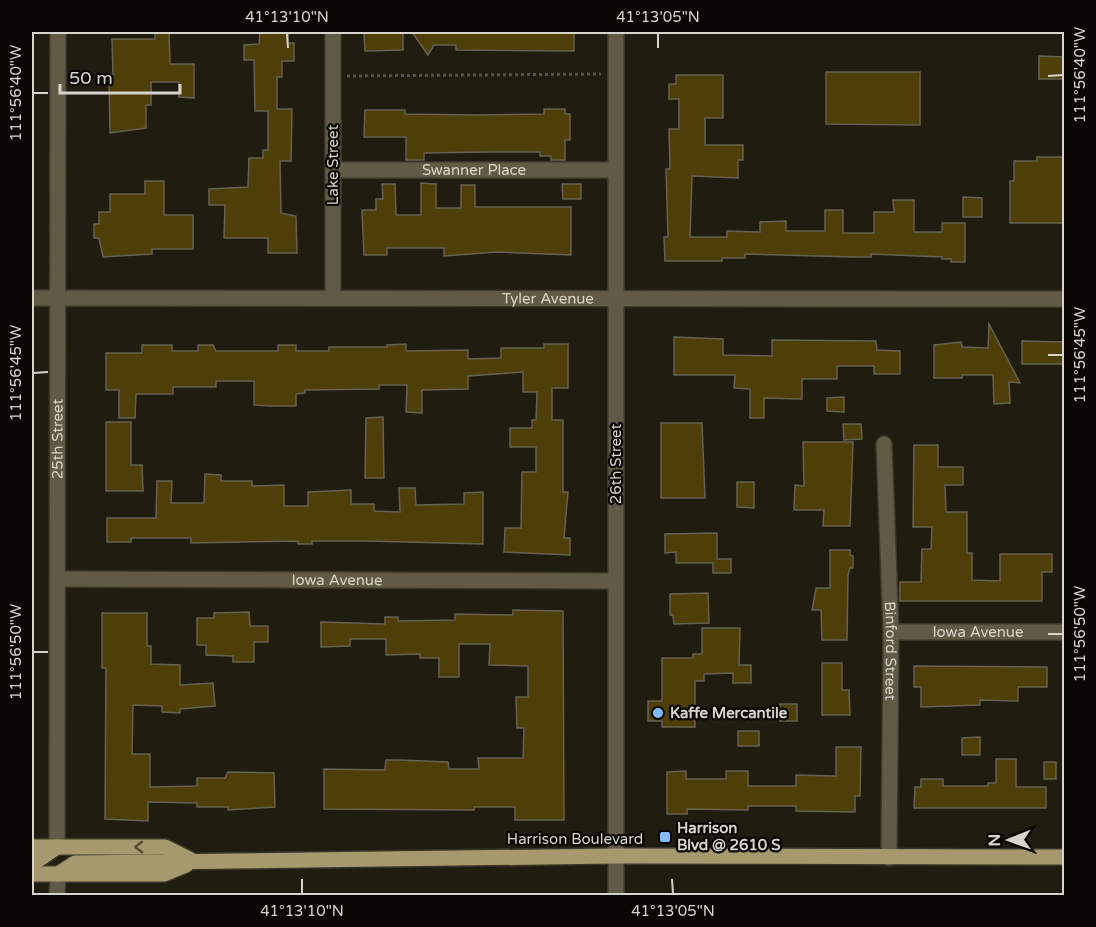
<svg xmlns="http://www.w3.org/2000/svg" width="1096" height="927" viewBox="0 0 1096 927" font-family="'Varela Round',sans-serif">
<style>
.building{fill:#4e3f09;stroke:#666253;stroke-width:1.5}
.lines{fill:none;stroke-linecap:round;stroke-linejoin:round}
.minor-casing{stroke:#3a3629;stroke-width:18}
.tertiary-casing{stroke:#3a3629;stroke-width:18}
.primary-casing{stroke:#3a3629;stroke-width:18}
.path{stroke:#575347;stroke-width:3;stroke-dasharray:3 3;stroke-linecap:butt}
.minor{stroke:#615a46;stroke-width:15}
.tertiary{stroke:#615a46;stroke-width:15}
.primary{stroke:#a6996e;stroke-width:15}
.oneway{stroke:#575038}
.ticks{fill:none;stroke:#d7d4cb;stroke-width:2}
.poi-dot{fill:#84bcfb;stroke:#080703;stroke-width:2}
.labels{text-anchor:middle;stroke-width:4.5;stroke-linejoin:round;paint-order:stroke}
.street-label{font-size:15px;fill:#d7d4cb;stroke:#080703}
.poi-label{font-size:15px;font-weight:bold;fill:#d7d4cb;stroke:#080703;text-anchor:start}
.neatline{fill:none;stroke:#d7d4cb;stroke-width:2}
.ticks-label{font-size:15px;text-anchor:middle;fill:#d7d4cb}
</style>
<rect width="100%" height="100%" fill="#201c0f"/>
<g class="building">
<path d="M155,32H169L170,64H194V98L179,97V82H151V105H146V128L110,133L109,74H113L112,39H155Z"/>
<path d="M260,32H288V43H294V61H282V77H277V109H292L291,161H280L281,213L296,216L297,253H268V238H224L225,205H209V189L248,187L249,158H263V150H268V111H255L254,60H244V45L259,44Z"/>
<path d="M364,32H403V50L365,51Z"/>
<path d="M412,32H574V51L456,50V45H434L428,55Z"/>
<path d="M1039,56L1065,57V79H1039Z"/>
<path d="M826,72H920V125L826,124Z"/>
<path d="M676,75H723V118H705V145H743V160H738V178L692,176L690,237H727V231L760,232V222L786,221V231H825V210H843V233H874V212H894L893,200H914V232H942V223H965V262H951V259H942V257L871,254V257H853L745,254V258H722V261H665L664,237H668L666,169H670L669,129H679V99H669V84H676Z"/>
<path d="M544,109H565V114H570V140H565V160H551V156H540V152H490L424,153V160H406V137H364L365,110H405V114L476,115L544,114Z"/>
<path d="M1037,157H1065V223H1010V181H1014V161H1037Z"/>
<path d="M145,181H164V215H193V249H152V254L103,257L99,238H94V224H99V212H110V194H145Z"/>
<path d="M421,183L436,184V208H461V185H475V207H571V255L497,252L444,256V248H387V255H364L362,210H376V199H383L382,184H395L396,215H421Z"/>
<path d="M562,184H581V199H563Z"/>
<path d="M963,197L982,198V217H963Z"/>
<path d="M989,324L1020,383L1009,382L1010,403L994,404L993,375H962V378H934V345L961,342L962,347L988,348Z"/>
<path d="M674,337L723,339V355L772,356V340L876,341L877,350L900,351V374H874V366H837V379H802V399L764,398V418H750V389L734,388L735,375H674Z"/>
<path d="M1022,341L1065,342V364H1022Z"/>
<path d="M406,344V351L468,350V359L501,358V348H544V344H568V388H552V420H563V492H568L564,538H570V555L504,552L505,528H521L522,472H536V447H510V428H532V420H536L537,392H523V372L468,376V389L422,390V413L406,412L407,385H379V389L305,390V393L296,394V406H271L254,405V381H216V387H173V394H136L135,418H119V390H106V353H142V345H172V351H198V345H213L216,351H278V345H296V351H329V347H387V345Z"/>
<path d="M844,397V412L827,411V398Z"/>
<path d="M383,417L384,478H365L366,418Z"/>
<path d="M106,422H131V465H142L143,491H106Z"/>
<path d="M661,423H702L705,498H661Z"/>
<path d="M843,424H861L862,439L844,440Z"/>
<path d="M803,442H853L850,526H823L824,510H794L795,485L804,486Z"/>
<path d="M914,445H938V467H963V485H945L946,512H967V553H972V580L1000,581V554H1052V572H1042V601H900V582H921L922,549H931L932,527H913Z"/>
<path d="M205,474L221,475V481H252V486L284,485V506H308V492L351,490V504H374V511L400,512L399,488H415L416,505L464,504V493L483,492V544L366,541H312V544H298V541L191,543V538H131V542H107V518H156L157,481H172L171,503H204Z"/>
<path d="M737,482H754V508L737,507Z"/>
<path d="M717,533V559H731V573H713V563H676V552L665,553V534Z"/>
<path d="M830,550H850V555L853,556V568H850L848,575L847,640H822L821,610H812L816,588H830Z"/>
<path d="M708,593L709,623L674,624L673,615H670V594Z"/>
<path d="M513,610L563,611L564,820H515V807H474V810L324,809V769L385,770L386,760H399L448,762L449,769H479L478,758H523L524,728H517L516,697H528V666L489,665L490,644H459V677H439V658H420V654L386,655V639H350V646L321,647V622L385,624V617H398V621L455,620V614L513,615Z"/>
<path d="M249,612L250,626H268V642H254V662H233V656L206,655V645H197V618H214V613Z"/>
<path d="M102,613H147V646H151V664L180,665V685L213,683L215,706L180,709V713L162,712V706L133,705L132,754H150V787L197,786V778H225L228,772L274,773L275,807L228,810V807H197V803L148,802V821L105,819L106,668H102Z"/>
<path d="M702,628H740L739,665H751V683H733V673L704,674V681H695V727H662V721H648V701H662V658H693V654H702Z"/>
<path d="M822,663H842V690H849L850,715H822Z"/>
<path d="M914,666L1047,667V687H1018V701L980,700V705L921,707V687H914Z"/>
<rect x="780" y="704" width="17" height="17"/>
<rect x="738" y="731" width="21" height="15"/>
<path d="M980,737V755H962V738Z"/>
<path d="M836,747H861L860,796H855V812L796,811V806H748V810L687,809V814H667V772L686,771V779H726V771H748V786H796V775L836,776Z"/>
<path d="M996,759H1016V787H1046V808H914L915,787H921V779H943V786H988V783H996Z"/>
<rect x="1044" y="762" width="12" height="17"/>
</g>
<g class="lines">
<defs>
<g id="minor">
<path id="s1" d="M333,170H616"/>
<path id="s2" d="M32,298L1064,299"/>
<path d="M333,298V32"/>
<path id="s3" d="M884,444L891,632L889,858"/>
<path id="s4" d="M58,579L616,581"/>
<path id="s5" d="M891,632H1064"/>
<path id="s6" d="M57,847L58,32"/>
<path d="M57,896L58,874"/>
</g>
<path id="tertiary" d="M616,896V32"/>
<g id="primary">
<path d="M32,847H165L191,860"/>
<path d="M32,860H38L57,847"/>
<path d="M32,874H164L186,865"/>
<path d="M58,874L75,863L616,856L1064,857"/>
</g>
</defs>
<use href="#minor" class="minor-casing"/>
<use href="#tertiary" class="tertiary-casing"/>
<use href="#primary" class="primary-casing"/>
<path class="path" d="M347,76L601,74"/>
<use href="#minor" class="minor"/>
<use href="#tertiary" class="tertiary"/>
<use href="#primary" class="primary"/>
</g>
<defs><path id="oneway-chevron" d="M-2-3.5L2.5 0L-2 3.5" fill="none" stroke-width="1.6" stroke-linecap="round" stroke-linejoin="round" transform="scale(1.5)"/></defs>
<use class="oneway" href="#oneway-chevron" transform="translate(139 847) rotate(-180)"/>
<path class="ticks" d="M287,33L288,48M658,33V48M1048,76L1063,75M33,93H48M1048,355H1063M33,373L48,372M1048,634H1063M33,652H48M302,879V894M672,879L673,894"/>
<g class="poi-dot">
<circle cx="658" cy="713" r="6"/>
<rect x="659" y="831" width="12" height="12" rx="3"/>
</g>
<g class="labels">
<g class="street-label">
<text transform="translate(333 165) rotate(-90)" y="5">Lake Street</text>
<text dy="5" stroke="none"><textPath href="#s1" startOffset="141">Swanner Place</textPath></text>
<text dy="5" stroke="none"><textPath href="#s2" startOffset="516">Tyler Avenue</textPath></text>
<text dy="5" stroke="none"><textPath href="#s6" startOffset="408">25th Street</textPath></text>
<text transform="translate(616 464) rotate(-90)" y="5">26th Street</text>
<text dy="5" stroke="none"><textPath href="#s4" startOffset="279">Iowa Avenue</textPath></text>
<text dy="5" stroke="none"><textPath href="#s5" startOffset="87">Iowa Avenue</textPath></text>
<text dy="5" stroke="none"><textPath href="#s3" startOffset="207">Binford Street</textPath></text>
<text x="575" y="844">Harrison Boulevard</text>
</g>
<g class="poi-label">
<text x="670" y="718">Kaffe Mercantile</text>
<text x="677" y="833">Harrison<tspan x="677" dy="17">Blvd @ 2610 S</tspan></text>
</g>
</g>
<rect width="1096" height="927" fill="none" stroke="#080703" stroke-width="66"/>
<g transform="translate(1009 840) rotate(269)" stroke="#080703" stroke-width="4.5" paint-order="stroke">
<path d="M0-4.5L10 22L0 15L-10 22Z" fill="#d7d4cb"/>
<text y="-9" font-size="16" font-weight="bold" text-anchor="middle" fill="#d7d4cb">N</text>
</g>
<path d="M60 84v9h120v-9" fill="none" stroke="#d7d4cb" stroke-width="3"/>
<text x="69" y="84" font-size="18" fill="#d7d4cb" stroke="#080703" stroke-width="4.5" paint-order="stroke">50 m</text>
<rect x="33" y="33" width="1030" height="861" class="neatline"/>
<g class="ticks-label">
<text x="287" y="22">41°13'10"N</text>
<text x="658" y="22">41°13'05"N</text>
<text transform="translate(1080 75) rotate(-90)" y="5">111°56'40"W</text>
<text transform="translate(16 93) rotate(-90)" y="5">111°56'40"W</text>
<text transform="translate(1080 355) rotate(-90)" y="5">111°56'45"W</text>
<text transform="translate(16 373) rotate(-90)" y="5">111°56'45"W</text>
<text transform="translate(1080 634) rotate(-90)" y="5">111°56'50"W</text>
<text transform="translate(16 652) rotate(-90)" y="5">111°56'50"W</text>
<text x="302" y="916">41°13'10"N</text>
<text x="673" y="916">41°13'05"N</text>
</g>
</svg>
